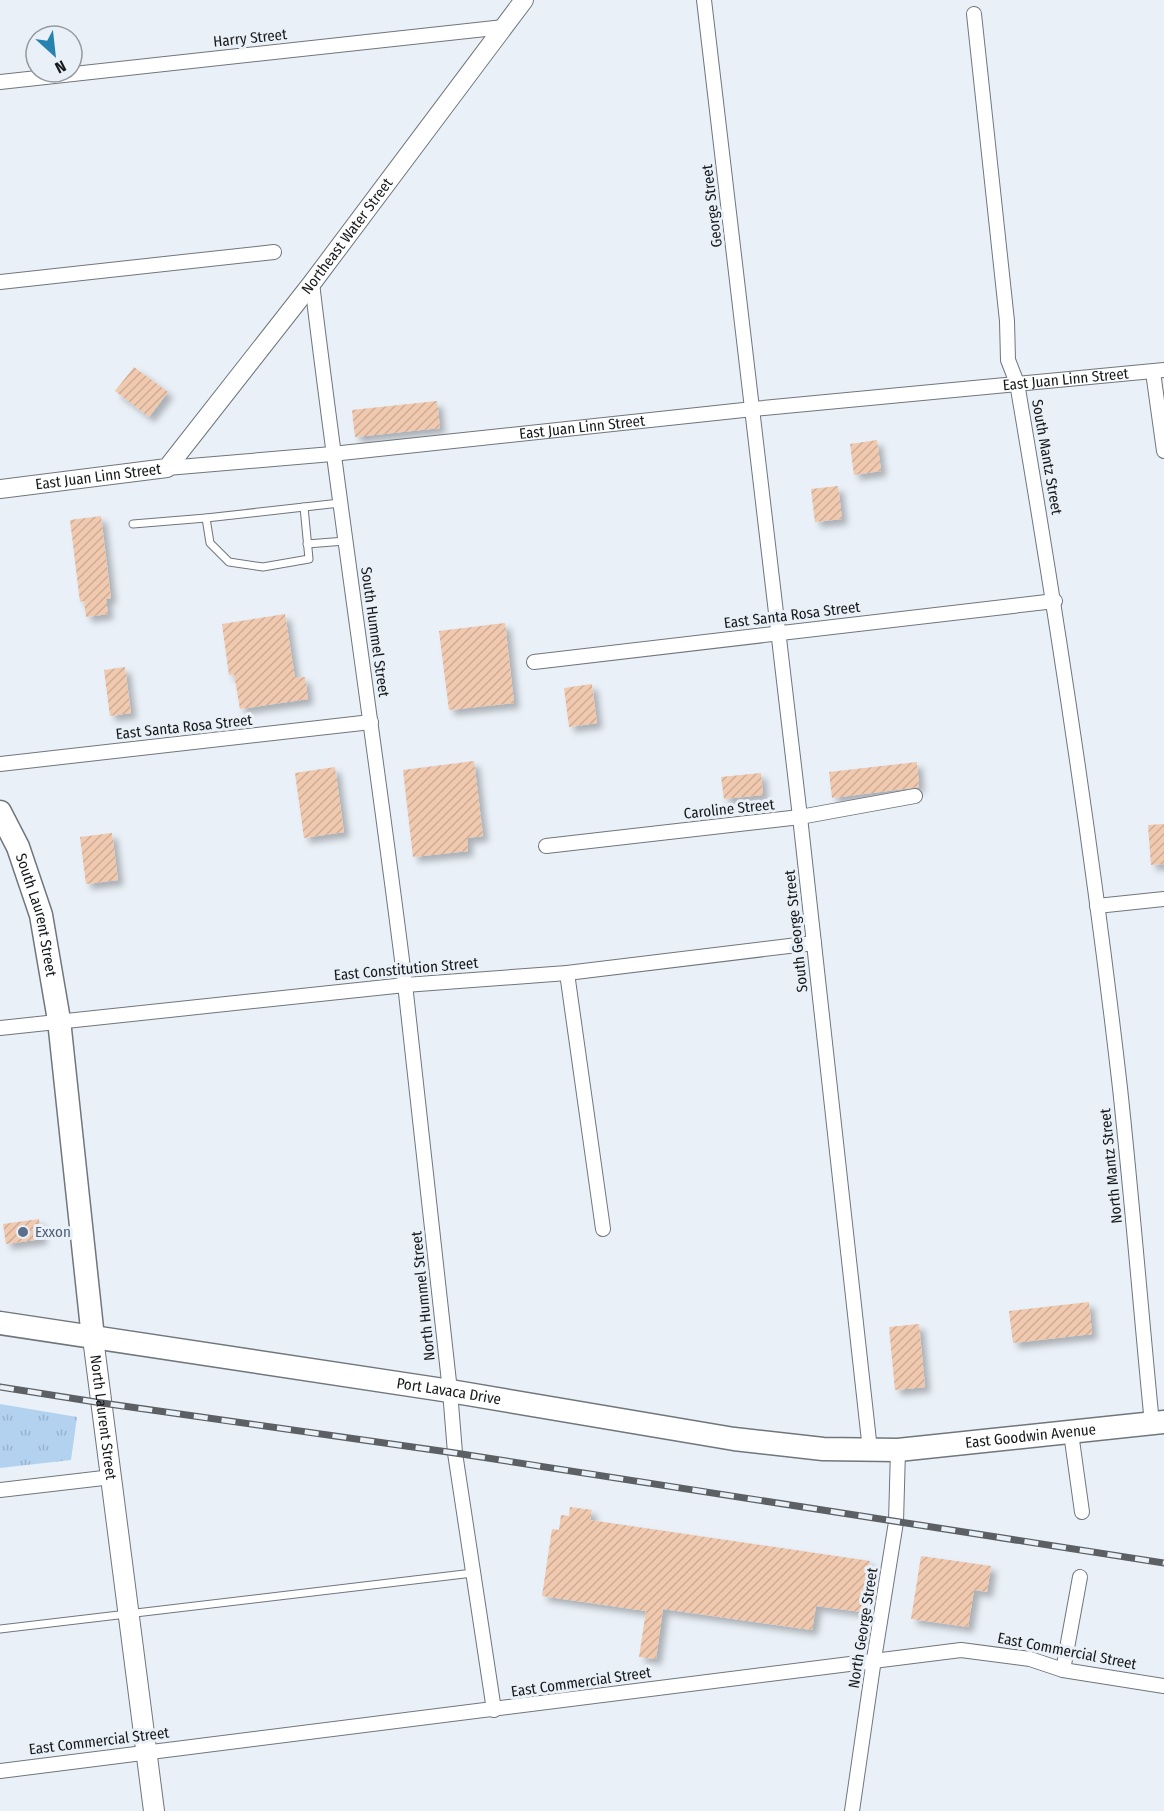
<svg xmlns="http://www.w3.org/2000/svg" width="1164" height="1811" viewBox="0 0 1164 1811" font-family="'Fira Sans Condensed',sans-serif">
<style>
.park{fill:url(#park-tufts)}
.building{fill:url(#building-hatch);filter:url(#shadow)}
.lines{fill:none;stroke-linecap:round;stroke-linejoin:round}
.service-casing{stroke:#6f767c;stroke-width:9}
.minor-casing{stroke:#6f767c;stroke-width:16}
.tertiary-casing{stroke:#6f767c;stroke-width:20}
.secondary-casing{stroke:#6f767c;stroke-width:22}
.primary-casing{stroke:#6f767c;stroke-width:25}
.service{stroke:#fff;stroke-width:7}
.minor{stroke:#fff;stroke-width:14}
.tertiary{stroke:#fff;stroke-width:18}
.secondary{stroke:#fff;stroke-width:20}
.primary{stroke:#fff;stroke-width:22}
.rail-casing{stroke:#5c6064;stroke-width:7}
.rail{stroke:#e9f0f7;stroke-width:4.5;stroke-dasharray:14;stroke-linecap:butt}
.service-dot{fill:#5c6f8a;stroke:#e9f0f7;stroke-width:2}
.labels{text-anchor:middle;stroke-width:6;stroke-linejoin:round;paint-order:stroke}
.street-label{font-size:15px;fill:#16191b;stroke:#e9f0f7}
.service-label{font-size:15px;fill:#4e5e75;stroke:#e9f0f7;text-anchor:start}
</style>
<defs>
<pattern id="park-tufts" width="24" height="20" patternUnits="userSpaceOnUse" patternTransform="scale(1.5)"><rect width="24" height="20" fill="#b2d2f0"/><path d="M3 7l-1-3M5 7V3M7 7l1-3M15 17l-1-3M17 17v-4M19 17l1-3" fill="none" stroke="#98b4cd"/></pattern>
<pattern id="building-hatch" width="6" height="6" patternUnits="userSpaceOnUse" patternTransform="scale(1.5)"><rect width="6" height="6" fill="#f1c9af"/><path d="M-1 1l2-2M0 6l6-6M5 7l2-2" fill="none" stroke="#ceac96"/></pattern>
<filter id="shadow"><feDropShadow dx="5.5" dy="5.5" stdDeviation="3" flood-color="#0004"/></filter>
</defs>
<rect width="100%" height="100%" fill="#e9f0f7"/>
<path class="park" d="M0,1404L77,1417L71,1460L0,1468Z"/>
<g class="building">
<path d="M134,367L168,392L149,417L115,391Z"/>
<path d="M437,401L440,428L355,437L352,410Z"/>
<path d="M877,440L881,471L854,475L850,444Z"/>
<path d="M838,486L842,519L815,522L811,489Z"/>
<path d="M101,516L111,598L106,599L108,614L86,617L84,601L80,602L70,520Z"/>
<path d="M285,614L295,678L305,677L308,699L240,709L234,674L229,675L222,624Z"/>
<path d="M505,623L514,703L449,710L439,631Z"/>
<path d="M125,667L131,713L110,716L104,670Z"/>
<path d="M592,684L597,723L569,727L564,688Z"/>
<path d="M474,761L483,836L467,838L468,851L413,857L403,770Z"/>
<path d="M917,762L919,787L832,798L829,772Z"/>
<path d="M335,767L344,832L304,838L295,773Z"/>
<path d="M761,773L763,795L724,799L721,777Z"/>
<path d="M1164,824V864L1151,865L1148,825Z"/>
<path d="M112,833L118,880L86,884L80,837Z"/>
<path d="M39,1219L42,1239L6,1244L3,1224Z"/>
<path d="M1089,1302L1092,1334L1013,1343L1009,1311Z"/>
<path d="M919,1324L925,1387L895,1390L889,1327Z"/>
<path d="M570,1507L592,1510L590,1520L870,1561L862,1612L816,1606L812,1630L663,1609L656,1659L639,1657L646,1611L542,1596L552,1529L559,1530L561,1515L569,1516Z"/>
<path d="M921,1556L991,1566L987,1592L974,1590L968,1627L911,1619Z"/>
</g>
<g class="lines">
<defs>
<g id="service">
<path d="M206,518L210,543L229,562L263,567L309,559L304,507"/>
<path d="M133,524L206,518L340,503"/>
<path d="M307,544L345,541"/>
<path d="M0,1629L473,1573"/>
</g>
<g id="minor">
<path d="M704,0L800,817L870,1450"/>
<path d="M974,14L1007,321L1008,360L1017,383C1057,617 1093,852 1120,1088C1132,1199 1141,1312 1152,1424"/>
<path d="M0,82L504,27"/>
<path d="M0,282L274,252"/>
<path d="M312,283C340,517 376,750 405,984C421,1120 435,1256 450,1391L455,1453L494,1710"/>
<path d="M1153,372L1164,451"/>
<path id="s1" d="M167,468L332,454L753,409L1164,370"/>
<path d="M534,662L1055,601"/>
<path d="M0,764L371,722"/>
<path d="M546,846L800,817L915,796"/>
<path d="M1097,906L1164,899"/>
<path d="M567,973L603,1229"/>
<path d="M0,1028L405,985L567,973L814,943"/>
<path d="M1071,1433L1082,1512"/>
<path d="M0,1490L112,1477"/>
<path d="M1063,1670L1080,1577"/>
<path d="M0,1771L961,1650L1030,1659L1063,1670L1164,1686"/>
<path d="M852,1811L874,1659L896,1522L898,1450"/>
</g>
<g id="tertiary">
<path id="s2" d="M0,489L167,468L312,283L524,0"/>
</g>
<g id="secondary">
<path id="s3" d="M93,1338L154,1811"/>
</g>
<g id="primary">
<path id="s4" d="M0,812L18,847L41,915L59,1020L93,1338"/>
<path id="s5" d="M0,1323L450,1391L734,1439L823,1449L898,1450L1164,1422"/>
</g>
</defs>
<use href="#service" class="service-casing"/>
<use href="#minor" class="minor-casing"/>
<use href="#tertiary" class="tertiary-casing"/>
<use href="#secondary" class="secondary-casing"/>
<use href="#primary" class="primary-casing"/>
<use href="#service" class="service"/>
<use href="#minor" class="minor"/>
<use href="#tertiary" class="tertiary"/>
<use href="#secondary" class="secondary"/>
<use href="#primary" class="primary"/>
<defs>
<path id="rail" d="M0,1387L102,1403L455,1453L1164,1563"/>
</defs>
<use href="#rail" class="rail-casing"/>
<use href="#rail" class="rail"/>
</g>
<circle class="service-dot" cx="23" cy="1232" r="6"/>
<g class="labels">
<g class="street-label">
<text transform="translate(250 38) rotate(-6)" y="5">Harry Street</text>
<text transform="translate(712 206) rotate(-97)" y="5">George Street</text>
<text dy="5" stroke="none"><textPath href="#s2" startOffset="462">Northeast Water Street</textPath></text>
<text dy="5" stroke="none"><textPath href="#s1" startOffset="903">East Juan Linn Street</textPath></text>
<text dy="5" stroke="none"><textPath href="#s1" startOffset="417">East Juan Linn Street</textPath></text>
<text transform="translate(1047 457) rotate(80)" y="5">South Mantz Street</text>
<text dy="5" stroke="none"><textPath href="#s2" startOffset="99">East Juan Linn Street</textPath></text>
<text transform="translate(792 615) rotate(-7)" y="5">East Santa Rosa Street</text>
<text transform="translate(375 632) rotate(82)" y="5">South Hummel Street</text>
<text transform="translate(184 727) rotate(-6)" y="5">East Santa Rosa Street</text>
<text transform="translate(729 809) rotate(-6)" y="5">Caroline Street</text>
<text dy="5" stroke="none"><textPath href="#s4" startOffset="110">South Laurent Street</textPath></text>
<text transform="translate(796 931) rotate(-96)" y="5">South George Street</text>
<text transform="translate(406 969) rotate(-5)" y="5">East Constitution Street</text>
<text transform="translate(1111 1166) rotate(-96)" y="5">North Mantz Street</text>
<text transform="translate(423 1296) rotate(-96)" y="5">North Hummel Street</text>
<text dy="5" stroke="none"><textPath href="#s5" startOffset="454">Port Lavaca Drive</textPath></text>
<text dy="5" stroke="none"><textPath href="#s3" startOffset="80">North Laurent Street</textPath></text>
<text dy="5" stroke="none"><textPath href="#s5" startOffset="1041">East Goodwin Avenue</textPath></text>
<text transform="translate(863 1628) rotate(-81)" y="5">North George Street</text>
<text transform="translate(1067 1651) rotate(11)" y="5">East Commercial Street</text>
<text transform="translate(581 1682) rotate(-8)" y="5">East Commercial Street</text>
<text transform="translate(99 1741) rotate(-7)" y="5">East Commercial Street</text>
</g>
<g class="service-label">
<text x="35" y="1237">Exxon</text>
</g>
</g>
<g transform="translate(54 54) rotate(153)"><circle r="28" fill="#e9f0f7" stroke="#959a9f" stroke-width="1.5"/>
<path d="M0-4.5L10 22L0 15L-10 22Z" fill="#2683b0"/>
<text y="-9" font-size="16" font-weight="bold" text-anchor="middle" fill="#16191b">N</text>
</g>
</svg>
